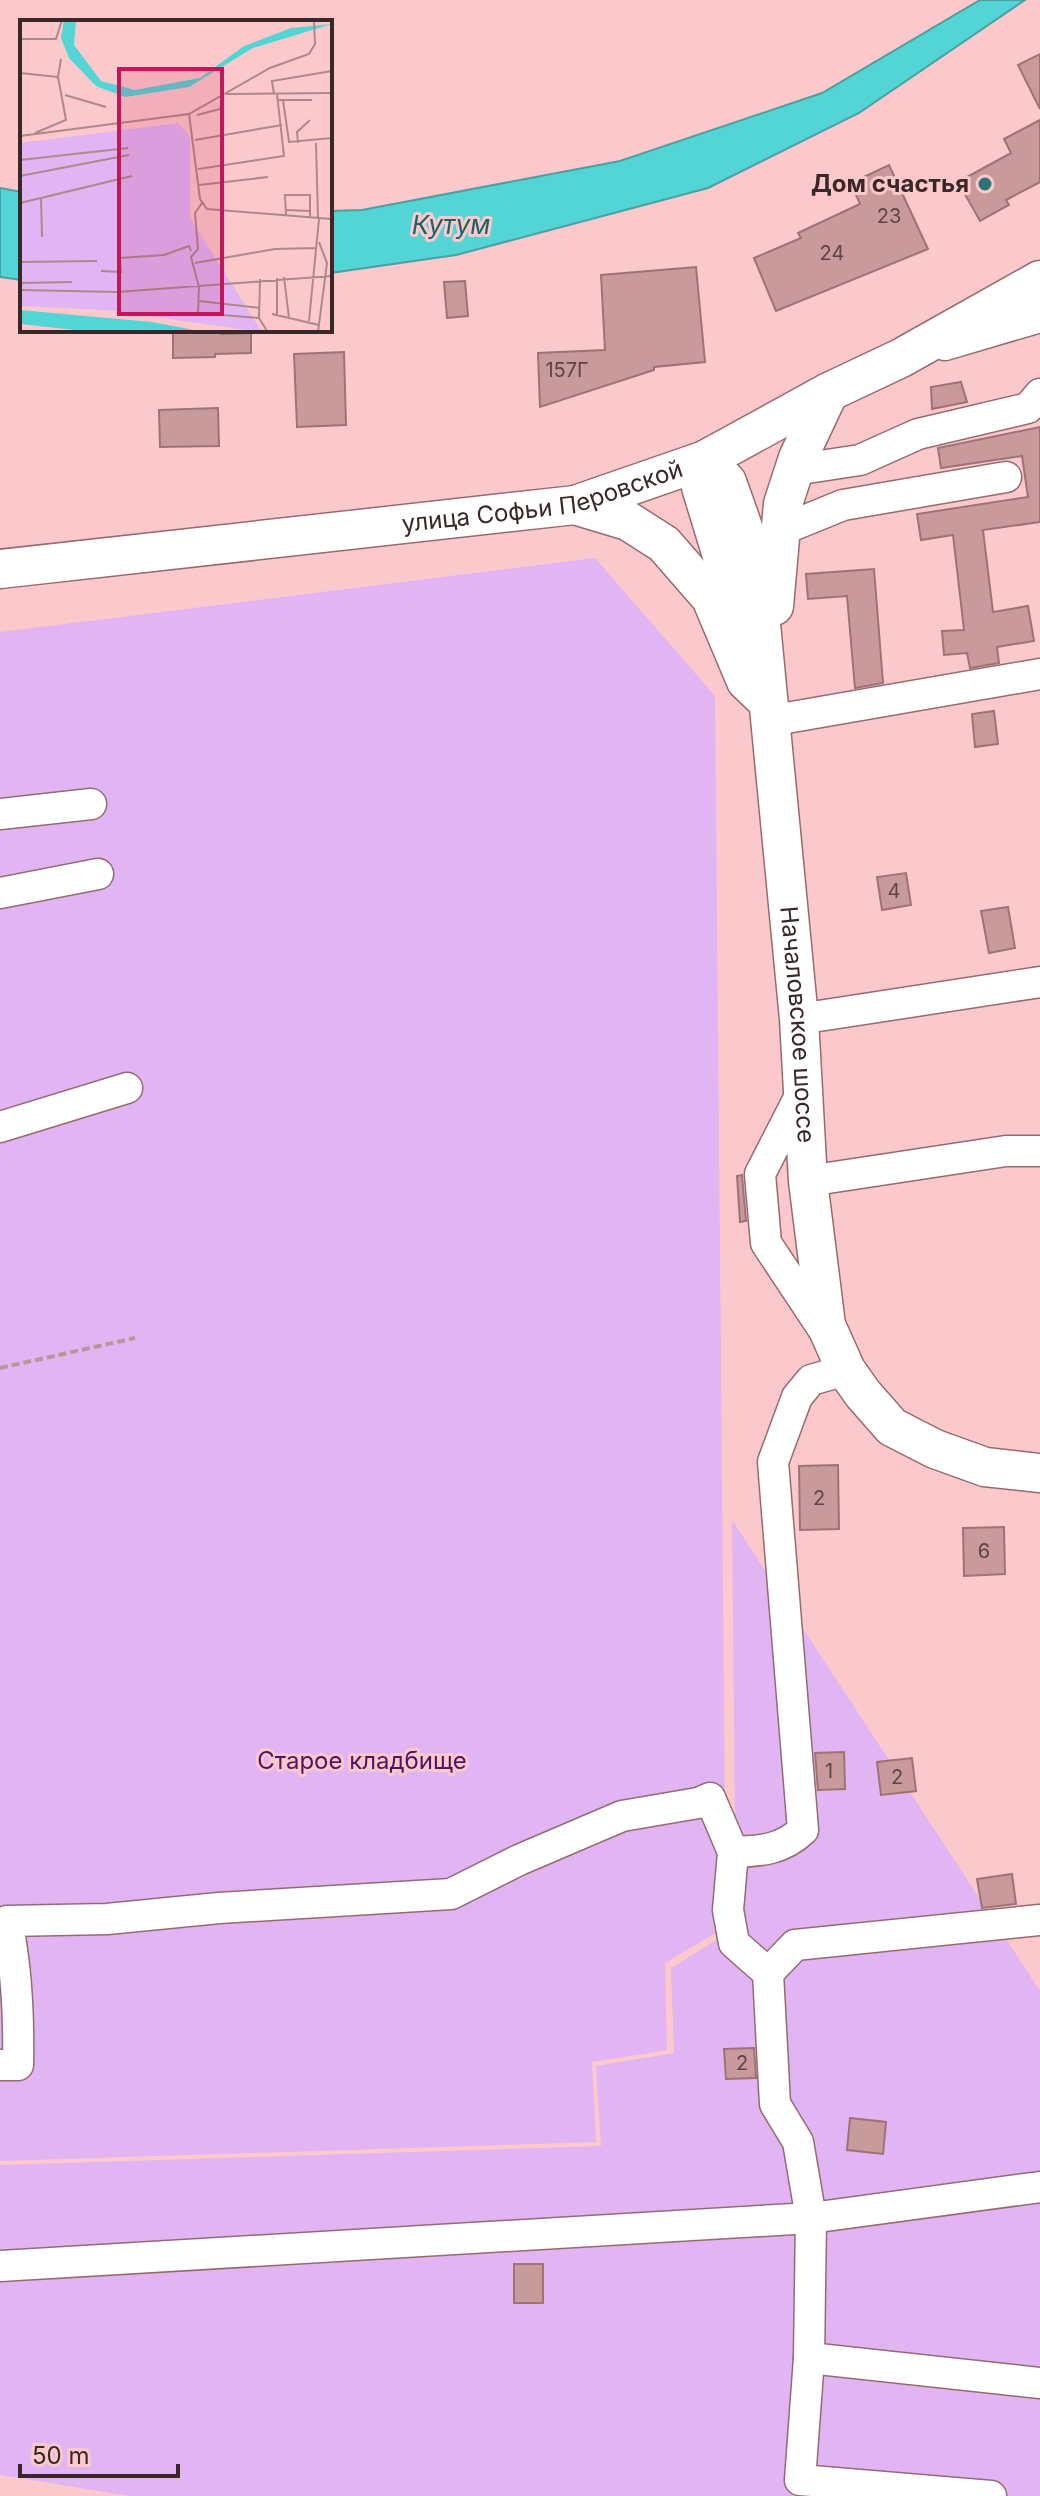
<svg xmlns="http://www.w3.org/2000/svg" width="1040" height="2496" viewBox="0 0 1040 2496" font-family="Inter,sans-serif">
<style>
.green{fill:#e1b4f3}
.water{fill:#53d4d5;stroke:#4ca0a1;stroke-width:2}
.building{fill:#c99a9c;stroke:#9f7274;stroke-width:2}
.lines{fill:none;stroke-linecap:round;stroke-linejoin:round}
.minor-casing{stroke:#976b6d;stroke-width:33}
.major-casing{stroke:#976b6d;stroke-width:41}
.path{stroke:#bd9596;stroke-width:4;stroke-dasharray:8 4;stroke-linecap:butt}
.minor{stroke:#fff;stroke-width:30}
.major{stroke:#fff;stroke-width:38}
.poi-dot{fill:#2b7576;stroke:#fbc9cb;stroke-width:3}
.labels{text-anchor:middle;stroke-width:6;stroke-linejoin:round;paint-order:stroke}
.number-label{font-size:20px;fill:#5e4445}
.poi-label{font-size:24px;font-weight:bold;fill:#3a2728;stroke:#fbc9cb;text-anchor:end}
.street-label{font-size:24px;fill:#3a2728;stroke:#fbc9cb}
.park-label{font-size:24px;fill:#4f1463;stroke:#fbc9cb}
.water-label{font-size:26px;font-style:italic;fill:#1c6364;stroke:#fbc9cb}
.inset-road{fill:none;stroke:#ae888a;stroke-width:2}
.view{fill:#c2185b;fill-opacity:0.15;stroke:#c2185b;stroke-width:4}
.inset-edge{fill:none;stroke:#3a2728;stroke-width:4}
</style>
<rect width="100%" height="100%" fill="#fbc9cb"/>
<g class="green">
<path d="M595,558L715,696L726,1927L665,1963L667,2050L592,2062L596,2142L0,2161V632Z"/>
<path d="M732,1520L1040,1991V2496H130L0,2475V2165L601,2146L596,2066L674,2053L671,1968L736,1928Z"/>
</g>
<g class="water">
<path d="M980,0H1025L859,113L708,188L456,255L330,273V211L362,210L620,161L822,93Z"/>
<path d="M0,188L22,192V280L0,277Z"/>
</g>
<g class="building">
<path d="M1040,54V109L1018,65Z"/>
<path d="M1040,120V182L1006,200L1009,205L980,221L958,182L1011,153L1004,139Z"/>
<path d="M889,165L928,249L776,311L754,258L801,238L798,233L860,204L851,183Z"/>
<path d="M696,267L705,362L654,367V370L540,407L538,353L605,350L601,275Z"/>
<path d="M465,281L468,316L447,318L444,282Z"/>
<path d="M173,330H221V334L251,333V353L215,354V357L173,358Z"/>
<path d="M344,352L346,425L297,427L294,354Z"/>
<path d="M961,382L967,402L932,409L931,387Z"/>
<path d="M218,408L219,446L160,447L159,410Z"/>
<path d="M1040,427V522L983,530L993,612L1028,606L1034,641L997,647L999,663L970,668L967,653L944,655L942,631L964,630L953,535L921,540L917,514L1028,497L1022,456L941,468L938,448Z"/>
<path d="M874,569L883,683L855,688L847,596L808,599L806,574Z"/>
<path d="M994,711L998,744L975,747L972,714Z"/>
<path d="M906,873L911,905L882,910L877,877Z"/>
<path d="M1008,907L1015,948L989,953L981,911Z"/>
<path d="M742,1175L746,1221L740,1222L737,1176Z"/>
<path d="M838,1465L839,1529L800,1530L799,1466Z"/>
<path d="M1004,1527L1005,1574L964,1576L963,1528Z"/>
<path d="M844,1752L845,1789L818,1790L815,1753Z"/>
<path d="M912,1758L916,1791L881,1795L877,1762Z"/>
<path d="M1012,1874L1016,1904L982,1908L977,1879Z"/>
<path d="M754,2048L756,2078L726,2079L724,2049Z"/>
<path d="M850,2118L886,2122L883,2154L847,2150Z"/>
<rect x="514" y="2264" width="29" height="39"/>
</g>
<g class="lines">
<defs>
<g id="minor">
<path d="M945,345L1040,317"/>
<path d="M794,470L860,460L918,434L1028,408L1040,394"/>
<path d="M779,531L843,505L1006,477"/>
<path d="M769,721L1040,674"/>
<path d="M0,814L91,804"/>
<path d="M0,893L98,874"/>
<path d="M799,1019L1040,982"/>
<path d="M803,1090L760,1174L766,1243L827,1335"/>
<path d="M0,1127L127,1088"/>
<path d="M808,1181L1006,1151H1040"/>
<path d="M846,1370L811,1380L797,1397L773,1462L803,1830C782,1850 761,1851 733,1852L728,1910L734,1943L768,1973L775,2104L798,2142L811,2218L809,2358L800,2480L991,2496"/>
<path d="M768,1973L795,1945L1040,1920"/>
<path d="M0,2065H18C19,2017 17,1969 7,1921L107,1919L219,1908L451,1894L519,1860L622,1816L698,1803L710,1798L733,1852"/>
<path d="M0,2266L811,2218L1040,2187"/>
<path d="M809,2358L1040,2383"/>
</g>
<g id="major">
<path id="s1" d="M705,460L727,482L745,533L758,593L799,1019L808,1181L826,1325L846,1370L863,1394L892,1427L935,1449L985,1467L1040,1473"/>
<path d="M705,460L701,487L741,618"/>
<path d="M575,505L628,521L664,544L711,598L746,681L765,699"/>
<path id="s2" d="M0,569L575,505L705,460L829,392L901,358L1040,280"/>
<path d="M774,606L783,504L798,458L829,392"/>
</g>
</defs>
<use href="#minor" class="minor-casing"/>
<use href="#major" class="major-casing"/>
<path class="path" d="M0,1368L135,1338"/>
<use href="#minor" class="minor"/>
<use href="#major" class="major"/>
</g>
<circle class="poi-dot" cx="985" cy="184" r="8"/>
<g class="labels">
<g class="number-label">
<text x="889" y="223">23</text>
<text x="832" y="260">24</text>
<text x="567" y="377">157Г</text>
<text x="894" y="898">4</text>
<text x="819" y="1505">2</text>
<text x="984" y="1558">6</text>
<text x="829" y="1778">1</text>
<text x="897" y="1784">2</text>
<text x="742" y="2070">2</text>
</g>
<g class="poi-label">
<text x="969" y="192">Дом счастья</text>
</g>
<g class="street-label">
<text dy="8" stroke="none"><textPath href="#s2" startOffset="548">улица Софьи Перовской</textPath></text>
<text dy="8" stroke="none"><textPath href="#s1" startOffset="580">Началовское шоссе</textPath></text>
</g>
<g class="park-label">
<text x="362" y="1769">Старое кладбище</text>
</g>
<g class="water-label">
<text x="451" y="234">Кутум</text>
</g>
</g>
<g transform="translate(20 20)">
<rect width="312" height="312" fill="#fbc9cb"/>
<path d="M158,103L170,117V198L242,312L85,290L0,286V123Z" fill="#e1b4f3"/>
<path d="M44,0H56L54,25L81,61L115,70L180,58L224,26L271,8L312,4L233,28L169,67L105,77L76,66L49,38L41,18ZM0,290L132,302L185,312H73L0,304Z" fill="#53d4d5"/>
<path class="inset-road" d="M0,19H36L42,0M0,53L38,57M206,74L312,73M254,74L252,61L312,51M45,75L86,87M258,80H263L269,122L312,118M263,80H292M169,94L180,179L187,189L312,199M177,95L200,89L202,80M15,113L46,100L38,57L41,39M0,116L169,94L250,48L289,34L295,24L294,0M175,120L262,105M278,123L277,112L290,100M296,123L298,198M0,140L108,128M178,149L264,136L257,74M0,156L109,135M179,165L248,157M21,179L22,217M0,183L112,156M182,183L175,193L178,229L171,237L179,267L178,293L239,298M266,190L290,191M266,196L265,175H290V198M0,242L77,241M175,243L255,229L297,228M81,251L101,252L100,238L144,235L169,226L171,231M264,257L269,298M257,258V295M240,259L239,298L247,311M0,263L52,262M0,270L97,272L312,256M179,281L240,288M252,294L299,305M289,301L299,199M298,312L307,243L299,222"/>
<path class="view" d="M99,49H202V294H99Z"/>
<rect width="312" height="312" class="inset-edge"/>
</g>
<path d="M20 2464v12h158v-12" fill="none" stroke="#3a2728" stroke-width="4"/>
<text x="32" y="2464" font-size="24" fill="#3a2728" stroke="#fbc9cb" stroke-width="6" paint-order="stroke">50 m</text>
</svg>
